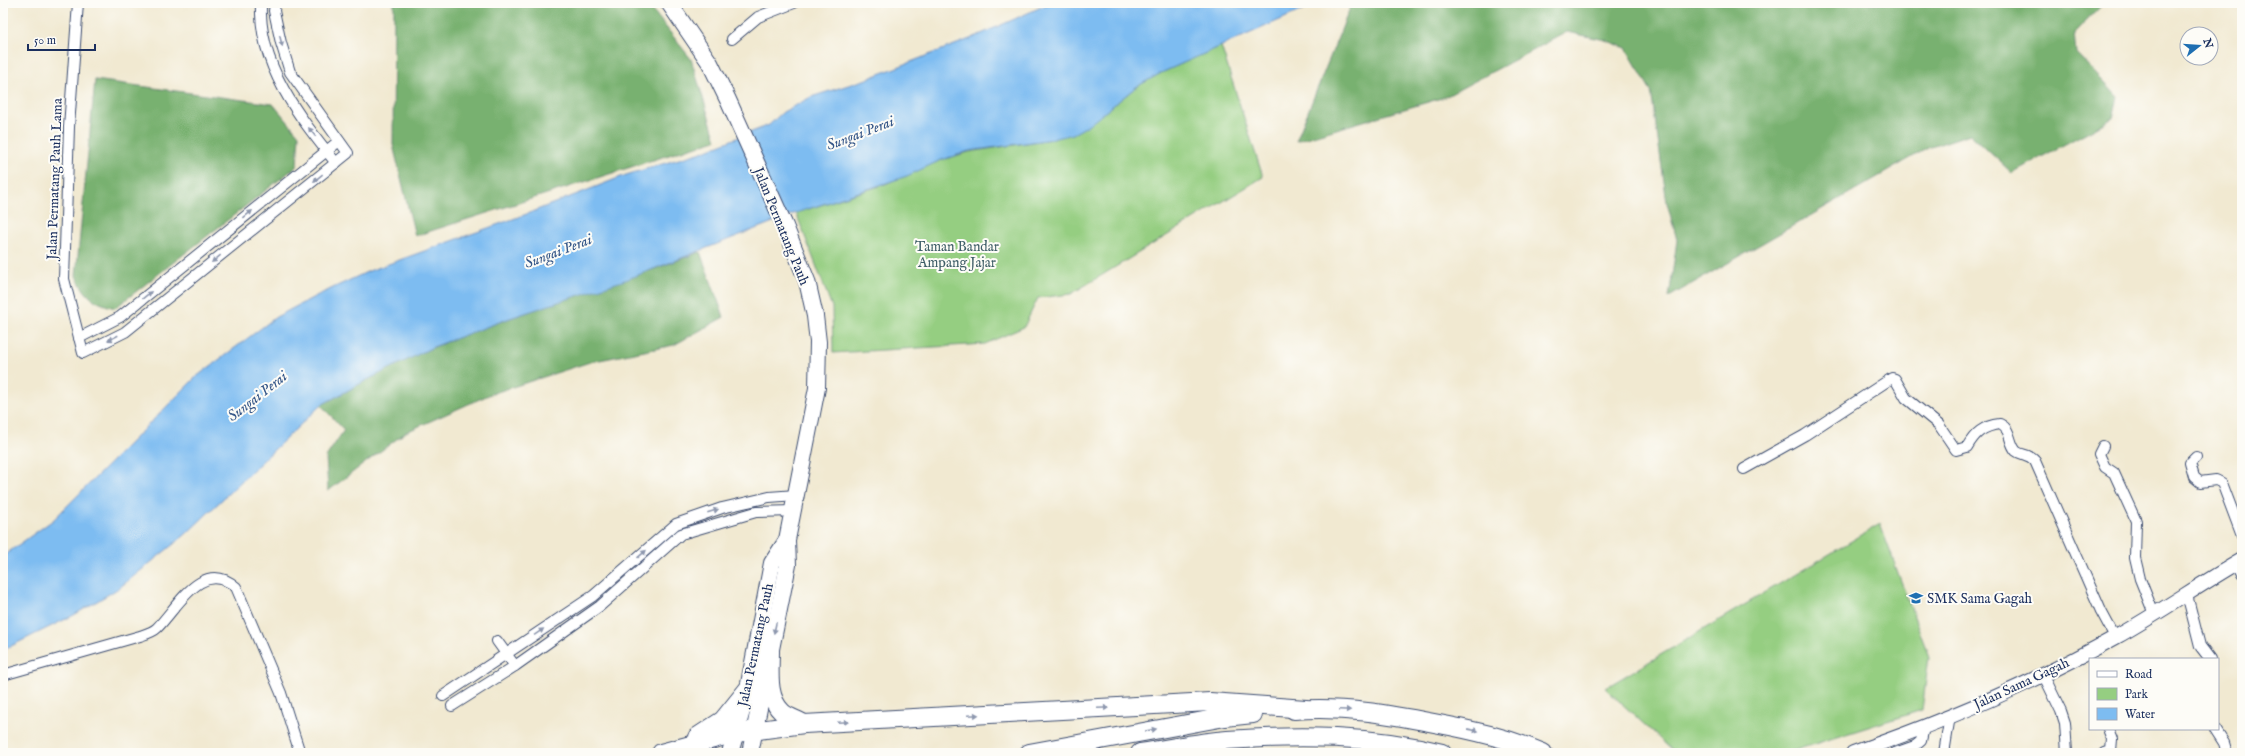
<svg xmlns="http://www.w3.org/2000/svg" width="2245" height="756" viewBox="0 0 2245 756" font-family="'IM FELL English',serif">
<style>
.green{fill:#95ce81;stroke:#587e70}
.forest{fill:#78b16f;stroke:#4a7066}
.water{fill:#7dbcf1;stroke:#4c76a8}
.lines{fill:none;stroke-linecap:round;stroke-linejoin:round}
.street-casing{stroke:#3b4b6f;stroke-width:12}
.secondary-casing{stroke:#3b4b6f;stroke-width:16}
.primary-casing{stroke:#3b4b6f;stroke-width:18}
.highway-casing{stroke:#3b4b6f;stroke-width:20}
.street{stroke:#fff;stroke-width:10}
.secondary{stroke:#fff;stroke-width:14}
.primary{stroke:#fff;stroke-width:16}
.highway{stroke:#fff;stroke-width:18}
.oneway{fill:#8d97ae}
.labels{text-anchor:middle;stroke-width:4;stroke-linejoin:round;paint-order:stroke}
.street-label{font-size:14px;fill:#1b2f5e;stroke:#fdfcf7}
.park-label{font-size:14px;fill:#405f68;stroke:#fdfcf7}
.poi-label{font-size:14px;fill:#1b2f5e;stroke:#fdfcf7;text-anchor:start}
.water-label{font-size:15px;font-style:italic;fill:#38598a;stroke:#fdfcf7}
</style>
<rect width="100%" height="100%" fill="#fdfcf7"/>
<filter id="ink" filterUnits="userSpaceOnUse"><feTurbulence type="fractalNoise" baseFrequency=".025" numOctaves="2"/><feDisplacementMap in="SourceGraphic" scale="8" xChannelSelector="R" yChannelSelector="G"/><feConvolveMatrix kernelMatrix="1 2 1 2 8 2 1 2 1" color-interpolation-filters="sRGB"/></filter>
<filter id="wash" filterUnits="userSpaceOnUse"><feTurbulence type="fractalNoise" baseFrequency=".012" numOctaves="4" result="noise"/><feDisplacementMap in="SourceGraphic" scale="16" xChannelSelector="R" yChannelSelector="G"/><feGaussianBlur stdDeviation="0.9" result="paint"/><feColorMatrix in="noise" values="0 0 0 0 0 0 0 0 0 0 0 0 0 0 0 0 0 1.4 0 .05"/><feComposite in="paint" operator="in"/></filter>
<g filter="url(#wash)">
<rect width="100%" height="100%" fill="#f1e9d1"/>
<g class="green">
<path d="M1221,46L1263,177L1071,294L1038,298L1024,327L985,344L833,353L832,307L796,213L883,185L939,161L969,152L1053,139L1109,109L1136,87L1161,73Z"/>
<path d="M1880,524L1929,657L1922,710L1786,753H1675L1605,688Z"/>
</g>
<g class="forest">
<path d="M394,3H647L691,59L716,140L415,236L393,145Z"/>
<path d="M1352,3H2103L2074,33L2076,53L2118,97L2113,118L2012,173L1970,134L1928,148L1669,297L1677,240L1667,203L1651,91L1626,48L1605,40L1567,32L1445,97L1296,141Z"/>
<path d="M95,80L273,104L299,135L297,166L115,308C93,302 86,297 76,276Z"/>
<path d="M700,252L724,317L674,345L590,362L491,394L406,432L328,491L326,457L344,430L321,405C358,385 395,363 434,347C521,311 612,286 700,252Z"/>
</g>
<path class="water" d="M1050,3H1318L1161,73L1136,87L1089,125L1073,134L1053,139L969,151L939,161L907,176L796,213L628,279L510,318L433,347L367,380L321,405L185,535L119,588L74,615L3,650V556L53,520L196,377L276,317L318,295L369,271L524,215L626,175L699,153L769,125L783,112L811,97L864,80L970,39Z"/>
</g>
<g filter="url(#ink)">
<g class="lines">
<defs>
<g id="street">
<path d="M78,3L69,127L64,279L83,353L125,332L348,153L290,72L281,43L274,11L275,3"/>
<path d="M261,3C258,65 299,117 336,163"/>
<path d="M732,39L758,17L794,3"/>
<path d="M79,338L120,317L339,141"/>
<path d="M2103,446L2099,454L2105,467L2114,473L2136,521L2135,558L2140,579L2154,614"/>
<path d="M2196,457L2190,463L2194,477L2200,482L2216,480L2222,483L2242,536"/>
<path d="M1744,469L1805,435L1892,378L1895,379L1906,398L1939,425L1956,450L1967,447C1975,433 1983,426 2000,424C2012,430 2008,442 2016,451C2022,456 2028,453 2035,461L2101,611L2115,637"/>
<path d="M2237,563L2242,574"/>
<path d="M2187,595L2200,646L2210,659"/>
<path d="M497,641L515,666"/>
<path d="M2043,674L2061,711L2065,723L2067,753"/>
<path d="M3,675L140,636C146,634 153,632 157,628C178,607 202,558 236,587L281,693L300,753"/>
<path d="M443,696L593,596L676,524L722,508L769,497L796,495"/>
<path d="M452,706L515,666L600,606L681,534L756,512L793,511"/>
<path d="M2215,729L2224,743L2227,753"/>
<path d="M1895,753L1915,746L1921,741L1924,727"/>
<path d="M1944,753L1950,716"/>
<path d="M2105,753L2111,751L2112,739L2108,729"/>
</g>
<path id="secondary" d="M1853,753C1943,722 2032,684 2116,637C2159,613 2199,585 2242,560"/>
<g id="primary">
<path d="M669,3L710,63L728,100L785,226L807,281L815,316L818,342L817,388L787,540L788,565L750,753"/>
<path d="M730,753L748,689L772,563L787,540"/>
</g>
<g id="highway">
<path d="M770,651C770,671 766,697 782,712C787,717 798,720 804,724"/>
<path d="M1294,710C1342,706 1388,714 1434,723C1472,730 1508,738 1543,753"/>
<path d="M697,737L723,720L748,689"/>
<path d="M661,753L736,733L804,724L1210,702L1306,709"/>
<path d="M1029,753L1225,717L1253,714"/>
<path d="M1140,753C1169,749 1198,742 1227,740C1299,735 1372,735 1442,753"/>
</g>
</defs>
<use href="#street" class="street-casing"/>
<use href="#secondary" class="secondary-casing"/>
<use href="#primary" class="primary-casing"/>
<use href="#highway" class="highway-casing"/>
<use href="#street" class="street"/>
<use href="#secondary" class="secondary"/>
<use href="#primary" class="primary"/>
<use href="#highway" class="highway"/>
</g>
<defs><path id="oneway-solid" d="M-6-.8H1V-3.2L6.5 0L1 3.2V.8H-6Z"/></defs>
<g class="oneway">
<use href="#oneway-solid" transform="translate(281 41) rotate(76)"/>
<use href="#oneway-solid" transform="translate(312 132) rotate(-128)"/>
<use href="#oneway-solid" transform="translate(318 178) rotate(141)"/>
<use href="#oneway-solid" transform="translate(248 214) rotate(-39)"/>
<use href="#oneway-solid" transform="translate(216 259) rotate(141)"/>
<use href="#oneway-solid" transform="translate(147 295) rotate(-39)"/>
<use href="#oneway-solid" transform="translate(113 338) rotate(153)"/>
<use href="#oneway-solid" transform="translate(713 511) rotate(-18)"/>
<use href="#oneway-solid" transform="translate(642 554) rotate(-41)"/>
<use href="#oneway-solid" transform="translate(775 628) rotate(102)"/>
<use href="#oneway-solid" transform="translate(539 632) rotate(-34)"/>
<use href="#oneway-solid" transform="translate(1103 708) rotate(-3)"/>
<use href="#oneway-solid" transform="translate(1345 710) rotate(2)"/>
<use href="#oneway-solid" transform="translate(973 715) rotate(-3)"/>
<use href="#oneway-solid" transform="translate(843 722) rotate(-3)"/>
<use href="#oneway-solid" transform="translate(1151 730) rotate(-10)"/>
<use href="#oneway-solid" transform="translate(1473 730) rotate(11)"/>
</g>
</g>
<defs>
<symbol id="school-bare" viewBox="-9 -9 18 18"><path d="M0-5L7-2L0 1L-7-2ZM-4 1L0 2.5L4 1V4Q0 6-4 4Z" fill="#1f6fb2" stroke="#fdfcf7" stroke-width="2.5" paint-order="stroke"/></symbol>
</defs>
<g fill-rule="evenodd">
<use href="#school-bare" x="1906" y="588" width="20" height="20"/>
</g>
<g class="labels">
<g class="street-label">
<text transform="translate(54 179) rotate(-88)" y="5">Jalan Permatang Pauh Lama</text>
<text transform="translate(782 226) rotate(68)" y="5">Jalan Permatang Pauh</text>
<text transform="translate(755 645) rotate(-78)" y="5">Jalan Permatang Pauh</text>
<text transform="translate(2021 683) rotate(-25)" y="5">Jalan Sama Gagah</text>
</g>
<g class="park-label">
<text x="957" y="251">Taman Bandar<tspan x="957" dy="16">Ampang Jajar</tspan></text>
</g>
<g class="poi-label">
<text x="1927" y="603">SMK Sama Gagah</text>
</g>
<g class="water-label">
<text transform="translate(860 133) rotate(-21)" y="5">Sungai Perai</text>
<text transform="translate(558 251) rotate(-21)" y="5">Sungai Perai</text>
<text transform="translate(257 396) rotate(-38)" y="5">Sungai Perai</text>
</g>
</g>
<rect width="2245" height="756" fill="none" stroke="#fdfcf7" stroke-width="16"/>
<rect x="2089" y="658" width="130" height="72" fill="#fdfcf7" stroke="#a3aaba"/>
<rect x="2097" y="671" width="20" height="6" fill="#ffffff" stroke="#a3aaba"/>
<text x="2125" y="678" font-size="12" fill="#1b2f5e">Road</text>
<rect x="2097" y="688" width="20" height="12" fill="#95ce81" stroke="#a3aaba"/>
<text x="2125" y="698" font-size="12" fill="#1b2f5e">Park</text>
<rect x="2097" y="708" width="20" height="12" fill="#7dbcf1" stroke="#a3aaba"/>
<text x="2125" y="718" font-size="12" fill="#1b2f5e">Water</text>
<g transform="translate(2199 46) rotate(73)"><circle r="19" fill="#fdfcf7" stroke="#a3aaba"/>
<path d="M0-3L7 15L0 10L-7 15Z" fill="#1f6fb2"/>
<text y="-6" font-size="11" font-weight="bold" text-anchor="middle" fill="#1b2f5e">N</text>
</g>
<path d="M28 44v6h67v-6" fill="none" stroke="#1b2f5e" stroke-width="2"/>
<text x="34" y="44" font-size="12" fill="#1b2f5e" stroke="#fdfcf7" stroke-width="3" paint-order="stroke">50 m</text>
</svg>
